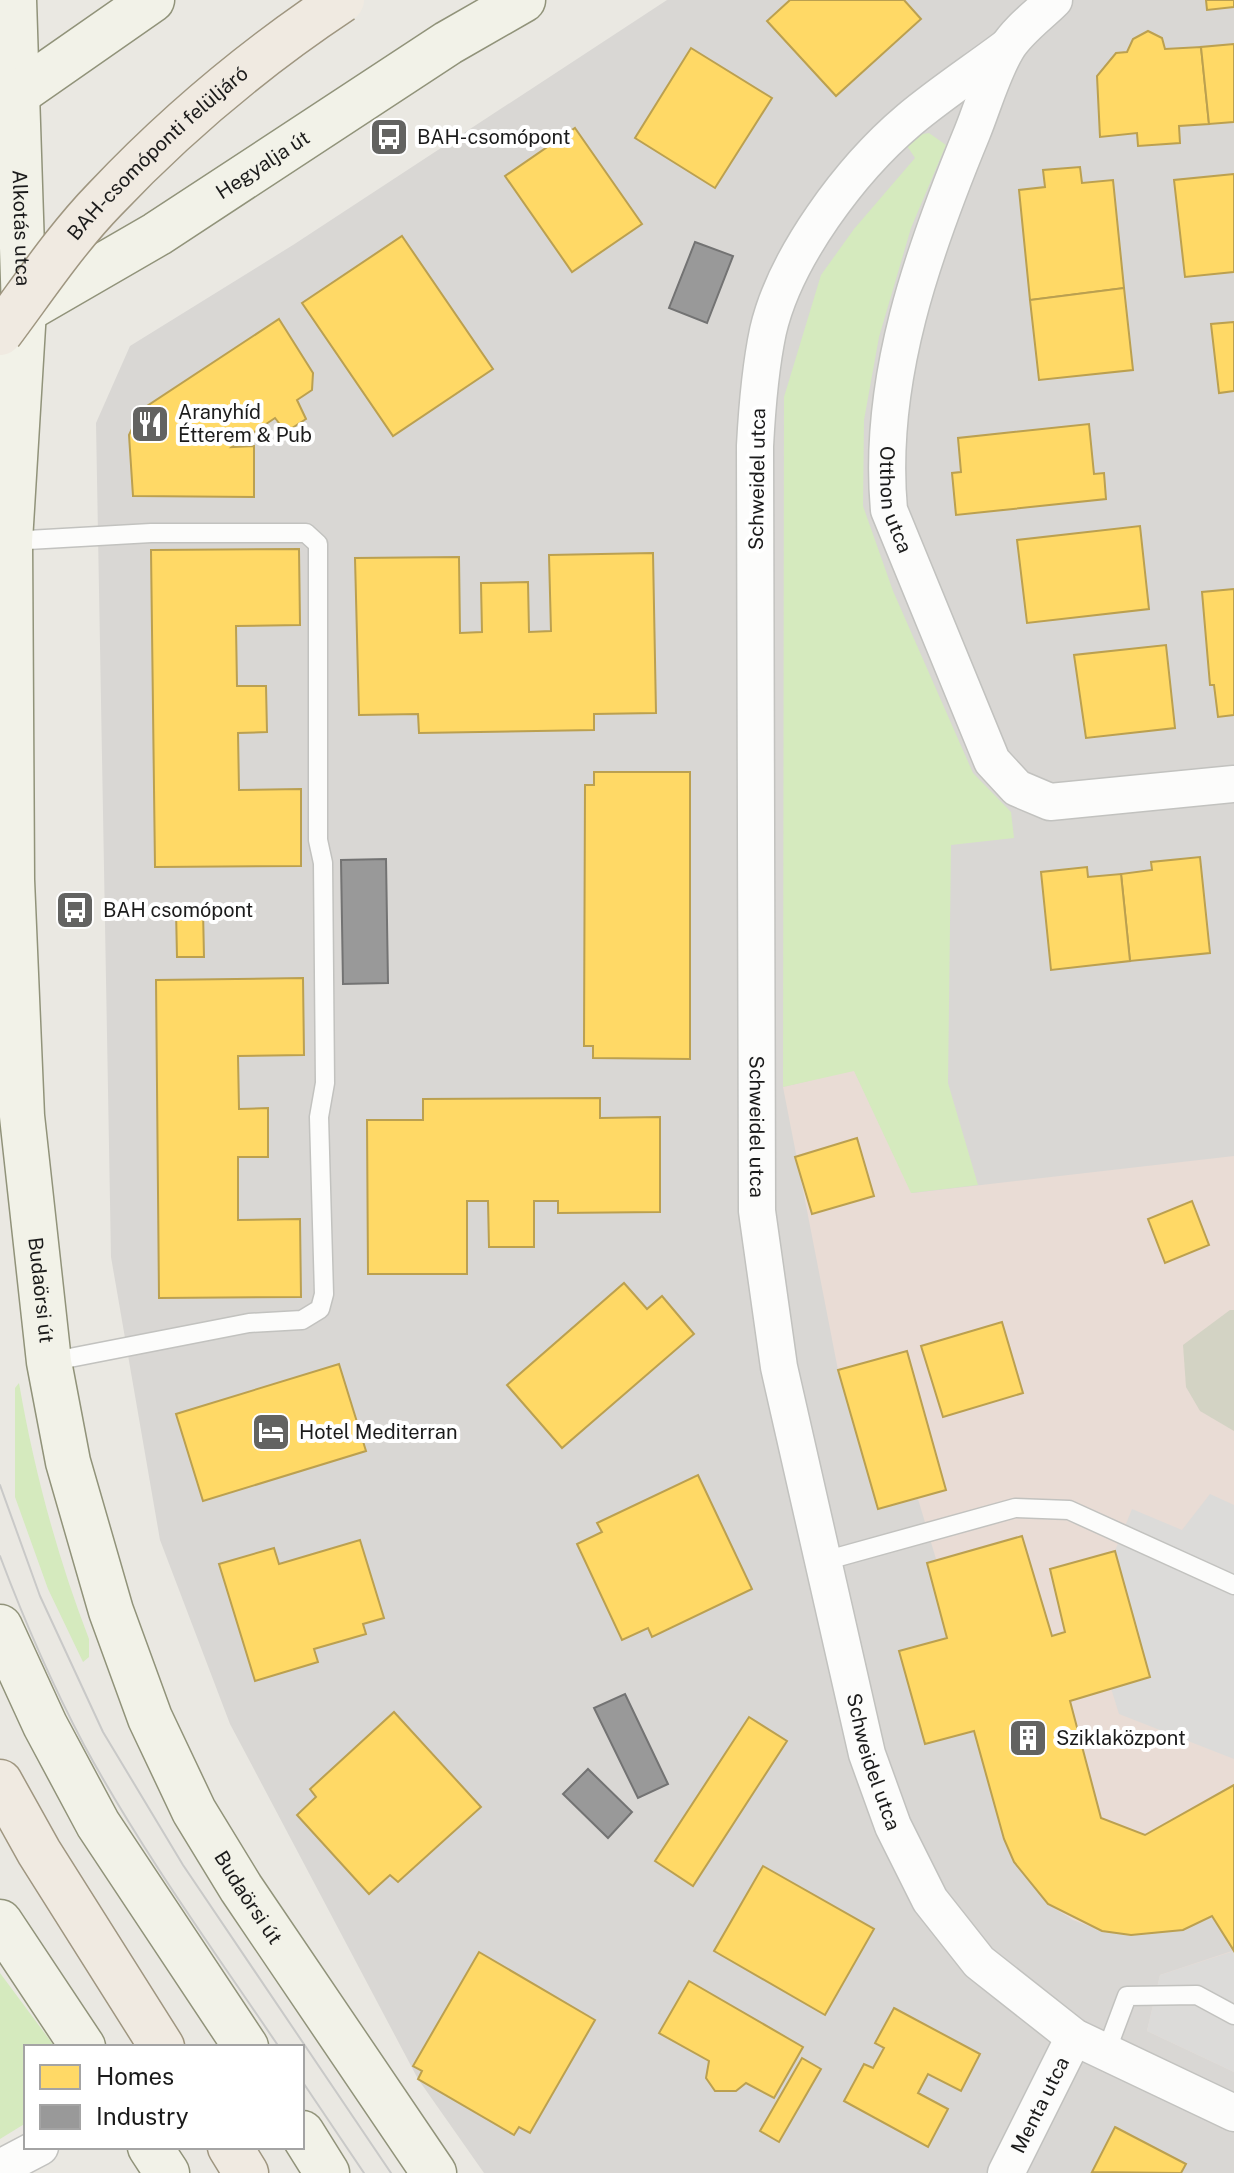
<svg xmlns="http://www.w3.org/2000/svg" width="1234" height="2173" viewBox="0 0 1234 2173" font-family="'Public Sans',sans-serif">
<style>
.residential{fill:#d9d7d4}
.military{fill:#e9dcd5}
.construction{fill:#d3d3c4}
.grass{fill:#d5eabe}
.parking{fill:#dcdbd9}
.homes{fill:#ffd966;stroke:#bba050;stroke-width:2}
.industry{fill:#999;stroke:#737373;stroke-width:2}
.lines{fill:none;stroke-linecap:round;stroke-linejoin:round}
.lane-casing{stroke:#c2c2bf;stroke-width:21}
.street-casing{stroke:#c2c2bf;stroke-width:39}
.secondary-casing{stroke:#91937a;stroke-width:47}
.primary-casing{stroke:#9f9680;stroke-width:47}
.lane{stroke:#fcfcfb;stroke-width:18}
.street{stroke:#fcfcfb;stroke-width:36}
.secondary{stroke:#f2f2e8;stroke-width:44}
.primary{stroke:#f0eae1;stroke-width:44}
.tram{stroke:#c9c9c8;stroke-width:2}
.primary-bridge-casing{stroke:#9f9680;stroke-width:47;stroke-linecap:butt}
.primary-bridge{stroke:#f0eae1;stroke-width:44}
.labels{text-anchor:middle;stroke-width:8;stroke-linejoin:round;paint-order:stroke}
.poi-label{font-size:20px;fill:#1b1b1b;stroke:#fff;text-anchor:start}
.street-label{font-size:20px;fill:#1b1b1b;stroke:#fff}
</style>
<rect width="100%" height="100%" fill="#eae8e2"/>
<path class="residential" d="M667,0H1234V2173H484L418,2079L230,1724L160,1540L111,1257L96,423L130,346L293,245Z"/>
<path class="military" d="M854,1070L912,1193L1234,1156V2072L1147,2031L1160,1975L1232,1951L1212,1916L1183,1930L1131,1935L1102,1931L1073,1920L1048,1904L1014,1862L974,1732L925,1744L899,1651L947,1638L927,1563L936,1559L918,1499L878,1509L838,1370L783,1087Z"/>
<path class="construction" d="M1230,1310H1234V1431L1200,1411L1186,1387L1183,1345Z"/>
<g class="grass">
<path d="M929,133L946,145L911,228L879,337L864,420L863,506L893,591L973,773L1011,812L1014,838L951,845L948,1083L978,1185L911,1193L854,1071L783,1087L784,397L821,275L854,229L915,158L907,146L917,135Z"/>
<path d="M19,1383C34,1470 57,1556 89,1639V1657L83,1662L48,1589L15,1497V1388Z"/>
<path d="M0,1973L55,2047H26V2123L0,2139Z"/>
</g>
<g class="parking">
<path d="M1210,1494L1234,1505V1759L1119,1714L1111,1688L1150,1676L1115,1551L1132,1509L1182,1530Z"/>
<path d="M1234,1951V2072L1147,2031L1160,1975Z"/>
</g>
<g class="homes">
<path d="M790,0H904L921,19L836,96L767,21Z"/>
<path d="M1206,0H1234V7L1207,10Z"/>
<path d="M1148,31L1162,38L1165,49L1201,47L1209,124L1179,126L1180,143L1138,146L1137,133L1100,137L1097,76L1116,53L1127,52L1133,39Z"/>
<path d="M1234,44V122L1209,124L1201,47Z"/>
<path d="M691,48L772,98L715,188L635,138Z"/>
<path d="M575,128L642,224L572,272L505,176Z"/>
<path d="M1080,167L1082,183L1113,180L1124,288L1030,300L1019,190L1045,187L1043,170Z"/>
<path d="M1234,174V272L1185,277L1174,180Z"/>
<path d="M402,236L493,369L393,436L302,303Z"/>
<path d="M1124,288L1133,370L1039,380L1030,300Z"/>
<path d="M279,319L313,373L312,390L297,400L306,419L286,432L275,418L232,447L254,446V497L133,496L129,435L141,410Z"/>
<path d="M1234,322V391L1219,393L1211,324Z"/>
<path d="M1089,424L1094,474L1104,473L1106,499L956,515L952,473L961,472L958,438Z"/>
<path d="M1140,526L1149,609L1027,623L1017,540Z"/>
<path d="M299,549L300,625L236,626L237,686H266L267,732L238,733L239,790L301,789V866L155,867L151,550Z"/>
<path d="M653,553L656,713L594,714V730L419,733L418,714L359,715L355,558L459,557L460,633L482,632L481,583L528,582L529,632L551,631L549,555Z"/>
<path d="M1234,589V715L1218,717L1214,685H1210L1202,592Z"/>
<path d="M1166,645L1175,728L1086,738L1074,655Z"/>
<path d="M594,772H690V1059L593,1058V1046H584L585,785H594Z"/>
<path d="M1200,857L1210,953L1130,961L1121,874L1152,870L1151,862Z"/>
<path d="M1087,867L1088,877L1121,874L1130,961L1051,970L1041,872Z"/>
<path d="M176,910H203L204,957H177Z"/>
<path d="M303,978L304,1055L238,1056L239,1109L268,1108V1157H238V1220L300,1219L301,1297L159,1298L156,980Z"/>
<path d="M600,1098V1118L660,1117V1212L558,1213V1201H534V1247H489L488,1201H467V1274H368L367,1120H423V1099Z"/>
<path d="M857,1138L874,1196L812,1214L795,1157Z"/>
<path d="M1192,1201L1209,1245L1165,1263L1148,1219Z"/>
<path d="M624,1283L647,1309L662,1296L694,1334L562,1448L507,1385Z"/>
<path d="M1002,1322L1023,1393L943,1417L921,1346Z"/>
<path d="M907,1351L946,1490L878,1509L838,1370Z"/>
<path d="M339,1364L366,1451L203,1501L176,1414Z"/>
<path d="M698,1475L752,1589L652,1637L648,1628L622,1640L577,1544L602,1532L597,1523Z"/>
<path d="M1022,1536L1052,1636L1065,1632L1050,1569L1115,1551L1150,1677L1070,1701L1101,1818L1145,1835L1234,1785V1951L1212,1916L1183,1930L1131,1935L1102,1931L1048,1904L1014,1862L1004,1839L974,1731L925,1744L899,1651L947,1638L927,1563Z"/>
<path d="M360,1540L384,1618L363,1624L366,1634L314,1649L318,1662L255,1681L219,1564L274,1548L279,1564Z"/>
<path d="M394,1712L481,1807L398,1882L390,1875L369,1894L297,1815L316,1797L310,1789Z"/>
<path d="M749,1717L787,1741L693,1886L655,1861Z"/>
<path d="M763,1866L874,1929L825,2015L714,1951Z"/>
<path d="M479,1952L595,2020L530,2133L519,2127L514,2135L418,2079L422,2071L413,2066Z"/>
<path d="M689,1981L803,2047L774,2098L746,2083L736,2091H715L706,2078L709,2061L659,2033Z"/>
<path d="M894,2008L980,2054L961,2091L928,2074L918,2093L948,2109L928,2147L844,2101L864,2064L873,2068L884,2048L875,2043Z"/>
<path d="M802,2058L821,2069L779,2142L760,2131Z"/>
<path d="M1115,2127L1186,2164L1181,2173L1092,2172Z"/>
</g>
<g class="industry">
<path d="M695,242L733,256L707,323L669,308Z"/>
<path d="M386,859L388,983L343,984L341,860Z"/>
<path d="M625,1694L668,1784L638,1798L594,1708Z"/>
<path d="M588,1769L632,1812L608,1838L563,1794Z"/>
</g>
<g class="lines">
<defs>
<g id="lane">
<path d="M10,541L151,533H306L318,544V840L323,863L325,1083L319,1117L324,1294L320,1309L302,1320L249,1323L49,1362"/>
<path d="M824,1561L1015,1508L1069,1510L1234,1585"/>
<path d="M1106,2052L1127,1996L1197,1995L1234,2015"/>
</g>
<g id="street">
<path id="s1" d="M1054,0C1039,15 1018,30 1007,48C992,73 983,106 972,133C923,252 877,380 889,510L992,761L1017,788L1050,802L1234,784"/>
<path id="s2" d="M1007,47C975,71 940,94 909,120C851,169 785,257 768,331C760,369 757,408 755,446L757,1211L779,1367L867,1754L893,1826L930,1900L979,1962L1074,2037L1234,2113"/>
<path d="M0,2168L40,2147"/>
<path id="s3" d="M1006,2173L1074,2037"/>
</g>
<g id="secondary">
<path id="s4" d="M14,0L24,310L10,541L12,880L22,1116L49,1362L68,1462L111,1611L150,1718L194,1811L241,1888L434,2173"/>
<path d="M0,106L152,0"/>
<path id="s5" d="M5,322L157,234L448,43L523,0"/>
<path d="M0,1627L45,1725L98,1824L246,2047"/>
<path d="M0,1922L83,2047"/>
<path d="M302,2133L327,2173"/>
<path d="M150,2147L167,2173"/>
</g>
<g id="primary">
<path d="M0,1782L39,1852L162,2047"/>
<path d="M230,2147L246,2173"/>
</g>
</defs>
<use href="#lane" class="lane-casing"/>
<use href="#street" class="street-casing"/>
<use href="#secondary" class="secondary-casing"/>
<use href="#primary" class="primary-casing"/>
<use href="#lane" class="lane"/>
<use href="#street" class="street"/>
<use href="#secondary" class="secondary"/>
<use href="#primary" class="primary"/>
<g class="tram">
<path d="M0,1485L40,1596L103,1732L183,1865L391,2173"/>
<path d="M0,1556C24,1620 52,1684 84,1745C141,1850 212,1948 279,2047"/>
<path d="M302,2081L364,2173"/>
</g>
<defs>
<g id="primary-bridge">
<path id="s6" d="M0,333C33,289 66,239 105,199C176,124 256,57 342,0"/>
</g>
</defs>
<use href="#primary-bridge" class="primary-bridge-casing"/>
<use href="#primary-bridge" class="primary-bridge"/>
</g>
<defs>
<symbol id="bus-square" viewBox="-11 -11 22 22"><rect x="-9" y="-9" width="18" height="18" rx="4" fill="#636361" stroke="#fff"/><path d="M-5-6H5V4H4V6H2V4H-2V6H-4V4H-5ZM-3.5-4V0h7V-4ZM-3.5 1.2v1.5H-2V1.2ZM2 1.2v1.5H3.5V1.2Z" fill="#fff"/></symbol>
<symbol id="restaurant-square" viewBox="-11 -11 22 22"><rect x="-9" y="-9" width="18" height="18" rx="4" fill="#636361" stroke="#fff"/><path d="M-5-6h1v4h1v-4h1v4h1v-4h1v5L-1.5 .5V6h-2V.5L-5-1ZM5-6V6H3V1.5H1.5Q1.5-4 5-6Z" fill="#fff"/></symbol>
<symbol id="hotel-square" viewBox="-11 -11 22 22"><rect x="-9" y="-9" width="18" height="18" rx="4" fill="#636361" stroke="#fff"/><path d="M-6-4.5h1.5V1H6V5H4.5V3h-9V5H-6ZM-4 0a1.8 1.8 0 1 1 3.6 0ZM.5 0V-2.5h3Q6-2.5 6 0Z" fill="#fff"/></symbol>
<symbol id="building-square" viewBox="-11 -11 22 22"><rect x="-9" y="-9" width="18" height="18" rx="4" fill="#636361" stroke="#fff"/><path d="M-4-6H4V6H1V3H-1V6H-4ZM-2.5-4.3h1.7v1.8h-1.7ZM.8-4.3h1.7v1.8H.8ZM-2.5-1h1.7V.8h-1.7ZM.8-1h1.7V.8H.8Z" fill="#fff"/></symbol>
</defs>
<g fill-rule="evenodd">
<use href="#bus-square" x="367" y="115" width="44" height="44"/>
<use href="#restaurant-square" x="128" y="402" width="44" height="44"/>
<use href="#bus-square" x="53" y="888" width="44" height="44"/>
<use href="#hotel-square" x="249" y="1410" width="44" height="44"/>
<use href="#building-square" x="1006" y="1716" width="44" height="44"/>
</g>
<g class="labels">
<g class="poi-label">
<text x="417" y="144">BAH-csomópont</text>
<text x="178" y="419">Aranyhíd<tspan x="178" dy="23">Étterem &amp; Pub</tspan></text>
<text x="103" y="917">BAH csomópont</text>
<text x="299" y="1439">Hotel Mediterran</text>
<text x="1056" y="1745">Sziklaközpont</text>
</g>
<g class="street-label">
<text dy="7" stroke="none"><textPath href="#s6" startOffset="240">BAH-csomóponti felüljáró</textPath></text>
<text dy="7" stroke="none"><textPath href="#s5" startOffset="302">Hegyalja út</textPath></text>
<text dy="7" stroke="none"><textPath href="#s4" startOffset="228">Alkotás utca</textPath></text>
<text transform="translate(757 479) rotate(-89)" y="7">Schweidel utca</text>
<text dy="7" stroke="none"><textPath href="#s1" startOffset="540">Otthon utca</textPath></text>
<text dy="7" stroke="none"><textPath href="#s2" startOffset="1176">Schweidel utca</textPath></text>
<text dy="7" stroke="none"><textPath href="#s4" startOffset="1292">Budaörsi út</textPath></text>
<text dy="7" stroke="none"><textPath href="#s2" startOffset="1824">Schweidel utca</textPath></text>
<text dy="7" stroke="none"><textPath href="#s4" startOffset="1940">Budaörsi út</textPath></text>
<text dy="7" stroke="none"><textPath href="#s3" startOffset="76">Menta utca</textPath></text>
</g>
</g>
<rect x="24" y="2045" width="280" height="104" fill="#ffffff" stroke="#a4a4a4" stroke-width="2"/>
<rect x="40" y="2065" width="40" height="24" fill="#ffd966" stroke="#a4a4a4" stroke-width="2"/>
<text x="96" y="2085" font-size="24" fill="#1b1b1b">Homes</text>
<rect x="40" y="2105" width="40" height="24" fill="#999999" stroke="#a4a4a4" stroke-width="2"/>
<text x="96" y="2125" font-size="24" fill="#1b1b1b">Industry</text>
</svg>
